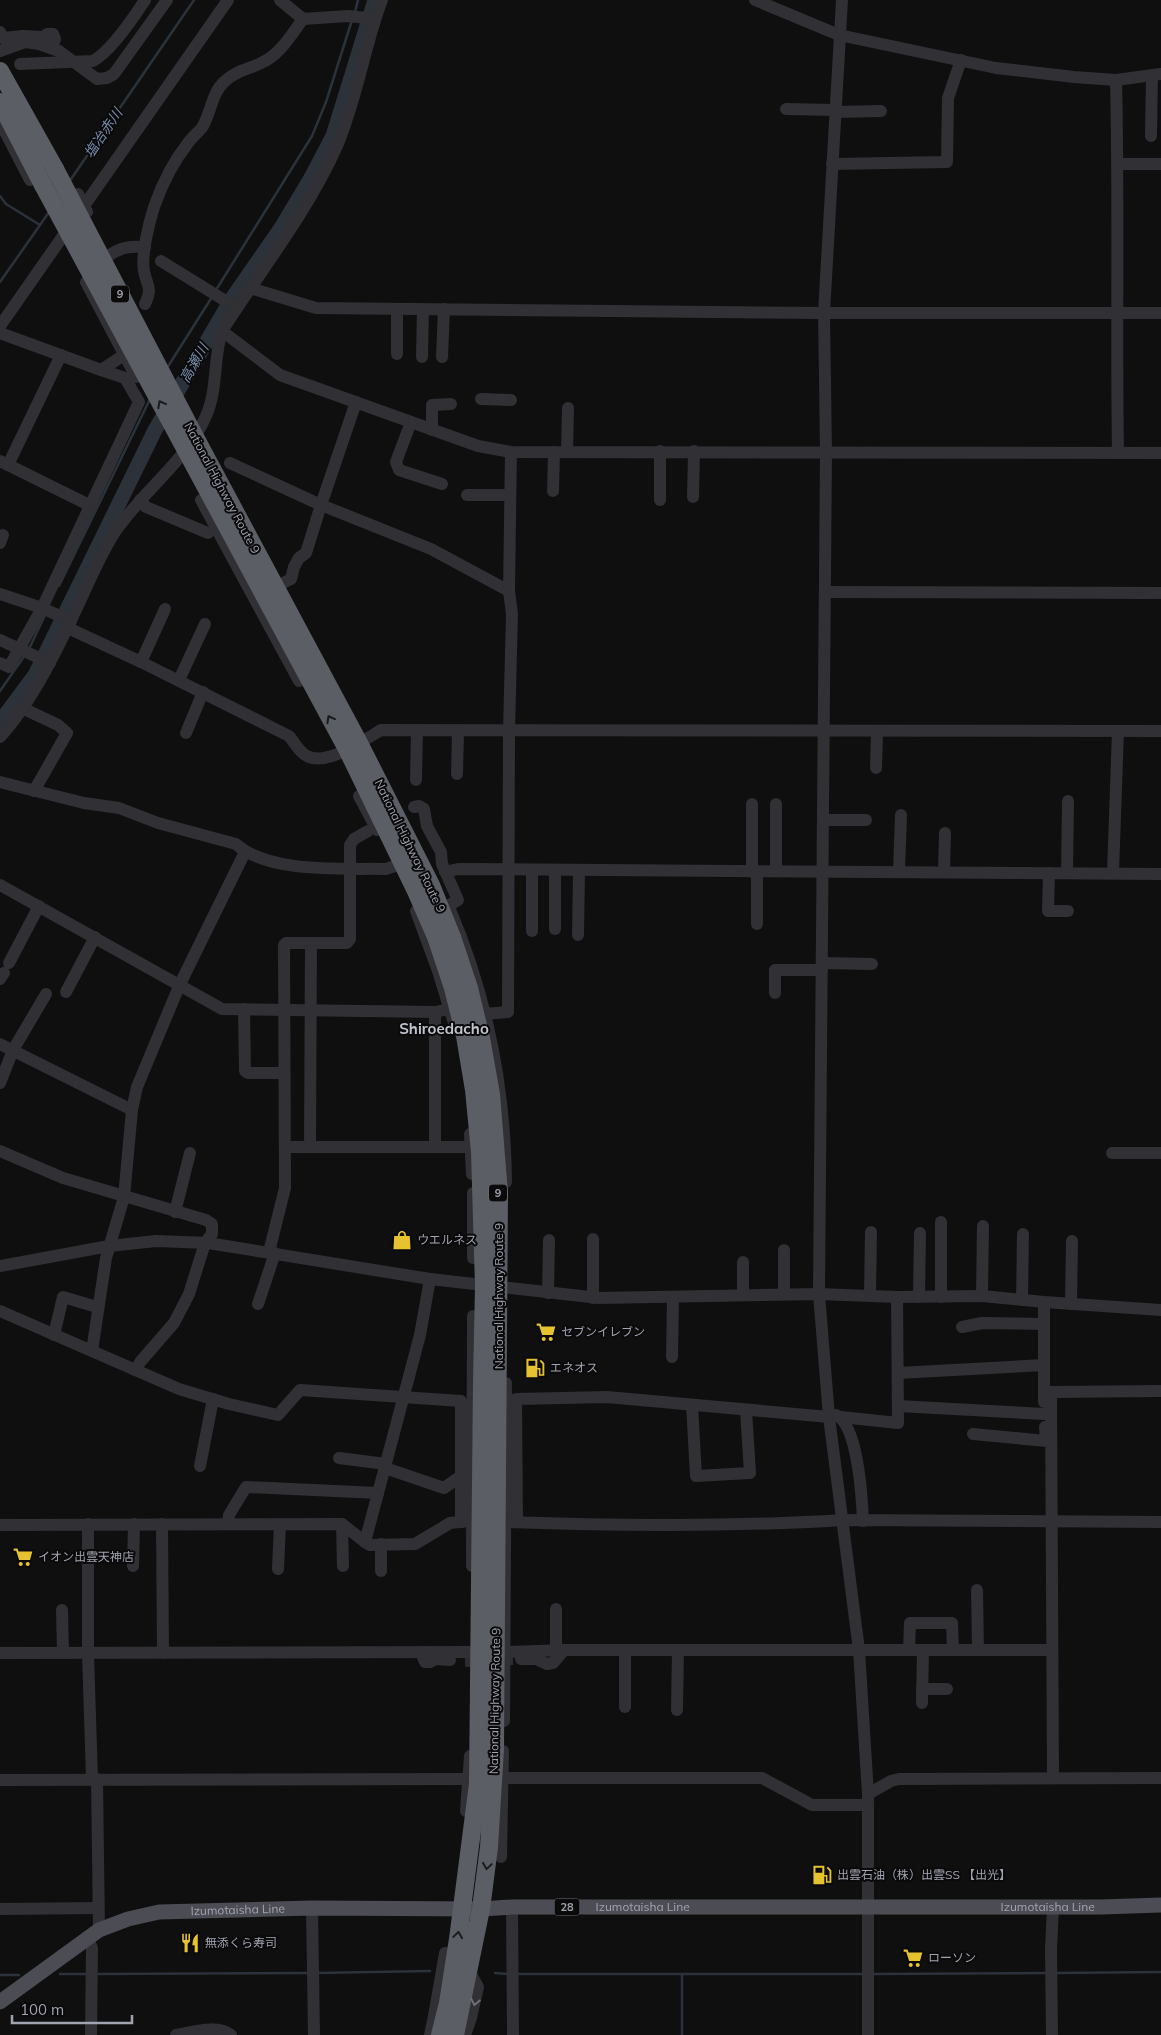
<svg xmlns="http://www.w3.org/2000/svg" width="1161" height="2035" viewBox="0 0 1161 2035" font-family="Mulish,'Noto Sans JP',sans-serif">
<style>
.lines{fill:none;stroke-linecap:round;stroke-linejoin:round}
.stream{stroke:#2b323a;stroke-width:2.5}
.river{stroke:#2b323a;stroke-width:15}
.minor-tunnel{stroke:#2c2d30;stroke-width:12;stroke-dasharray:12 6;stroke-linecap:butt}
.minor{stroke:#303035;stroke-width:12}
.major{stroke:#4c4d54;stroke-width:15}
.highway{stroke:#5c5e66;stroke-width:18}
.minor-bridge{stroke:#303035;stroke-width:12}
.highway-bridge{stroke:#5c5e66;stroke-width:18}
.oneway{stroke:#1a1b1d}
.oneway2{stroke:#6e6f79}
.labels{text-anchor:middle;stroke-width:4;stroke-linejoin:round;paint-order:stroke}
.shield{fill:#0a0a0b;stroke:#74757e;stroke-width:1}
.shield-label{font-size:11px;font-weight:bold;fill:#a1a3b0}
.street-label{font-size:12px;fill:#a1a3b0;stroke:#0a0a0b}
.poi-label{font-size:12px;fill:#a1a3b0;stroke:#0a0a0b;text-anchor:start}
.water-label{font-size:14px;font-style:italic;fill:#788cab;stroke:#0a0a0b}
.quarter-label{font-size:15px;font-weight:bold;fill:#c1c3cd;stroke:#0a0a0b}
</style>
<rect width="100%" height="100%" fill="#0f0f10"/>
<g class="lines">
<g class="stream">
<path d="M355,12L358,0"/>
<path d="M69,182L194,0"/>
<path d="M0,196L6,204L40,225L49,212"/>
<path d="M0,282L40,225"/>
<path d="M216,290L312,136L326,102L352,20"/>
<path d="M167,368L212,297"/>
<path d="M59,586L150,399"/>
<path d="M29,649L46,613"/>
<path d="M0,691L25,655"/>
<path d="M316,1973L430,1971"/>
<path d="M495,1973L508,1974"/>
<path d="M1056,1973L1161,1972"/>
<path d="M60,1974H88"/>
<path d="M96,1974L308,1973"/>
<path d="M516,1974H863"/>
<path d="M871,1974L1048,1973"/>
<path d="M0,1975H19"/>
<path d="M682,1975V2035"/>
</g>
<path class="river" d="M0,722L35,675L155,430L231,300L281,228L312,176L333,136L375,0"/>
<path class="minor-tunnel" d="M465,1661L513,1659"/>
<g class="minor">
<path d="M280,0L303,19L348,16L375,19"/>
<path d="M755,0L839,35L996,68L1074,77L1116,80L1161,74"/>
<path d="M842,0L824,313L826,452L819,1294L829,1417L859,1650L868,1794V2035"/>
<path d="M0,32L3,38L23,36L44,37L47,34H53L55,39L52,48"/>
<path d="M0,51L25,42L39,44L59,51L97,79L107,78L114,74L167,0"/>
<path d="M20,64L93,61C111,51 134,17 145,0"/>
<path d="M1116,80C1119,205 1116,329 1118,453"/>
<path d="M786,109L835,110"/>
<path d="M835,112L881,111"/>
<path d="M0,122L30,180"/>
<path d="M1151,136L1152,75"/>
<path d="M832,164L947,162L948,98L961,60"/>
<path d="M1118,164H1161"/>
<path d="M108,256C121,247 130,246 145,247"/>
<path d="M161,261L237,308"/>
<path d="M86,282L136,377"/>
<path d="M250,288L316,308L824,313H1161"/>
<path d="M145,304C153,287 147,287 144,271C141,255 149,223 154,207C162,184 173,162 188,143C192,137 199,132 203,126C211,112 212,93 224,82C235,71 249,69 261,63C280,55 291,35 303,19"/>
<path d="M0,326L228,0"/>
<path d="M222,331L280,375L478,446L511,452L1161,453"/>
<path d="M0,333L101,370L124,355"/>
<path d="M397,354V309"/>
<path d="M422,357L423,309"/>
<path d="M442,357L444,309"/>
<path d="M481,399L511,400"/>
<path d="M356,402L321,505L431,549L509,591"/>
<path d="M411,422L396,462L399,470L442,484"/>
<path d="M432,430V405L451,404"/>
<path d="M567,452L568,408"/>
<path d="M0,461L91,506"/>
<path d="M230,463L321,505L306,553L299,558L294,567L291,579L283,583"/>
<path d="M8,465L61,355"/>
<path d="M553,491L554,452"/>
<path d="M467,495H510"/>
<path d="M693,497L694,451"/>
<path d="M140,500L146,507L208,533"/>
<path d="M201,500L299,681"/>
<path d="M660,500V451"/>
<path d="M0,543L3,535"/>
<path d="M825,592L1161,593"/>
<path d="M0,594L42,608L71,621"/>
<path d="M68,628L141,662L289,736C295,743 299,752 307,756C326,767 364,740 381,730L1161,731"/>
<path d="M0,640L50,663"/>
<path d="M141,662L165,609"/>
<path d="M0,663L9,667L42,608L139,402L125,378L101,370"/>
<path d="M179,680L205,624"/>
<path d="M22,708L58,725L67,733L34,791"/>
<path d="M186,733L203,692"/>
<path d="M0,737C34,700 61,642 82,597C92,575 102,552 115,532C141,493 188,459 206,416C218,389 213,359 222,331C261,270 307,213 337,146C357,99 364,48 382,0"/>
<path d="M876,768L877,732"/>
<path d="M457,774L458,731"/>
<path d="M416,780L417,730"/>
<path d="M0,782L84,803L119,808L158,823L236,844C269,874 344,868 386,869L395,866"/>
<path d="M359,796L377,830"/>
<path d="M414,807L419,806L424,809L427,826L441,852L442,864L458,900L448,906"/>
<path d="M823,820H866"/>
<path d="M532,870V931"/>
<path d="M776,871V804"/>
<path d="M899,871L901,815"/>
<path d="M445,872L458,869L1161,874"/>
<path d="M752,872V804"/>
<path d="M944,872L945,833"/>
<path d="M1049,873L1048,911H1068"/>
<path d="M1067,873L1068,801"/>
<path d="M1113,873L1118,731"/>
<path d="M0,885L222,1009L435,1012L449,1009"/>
<path d="M449,907C486,993 505,1088 506,1182"/>
<path d="M416,911L438,971L453,1020"/>
<path d="M757,924V872"/>
<path d="M555,929V871"/>
<path d="M578,935L579,871"/>
<path d="M9,963L39,906"/>
<path d="M822,963L872,964"/>
<path d="M0,979L4,973"/>
<path d="M66,992L95,937"/>
<path d="M775,993V970H822"/>
<path d="M244,1009L245,1071L248,1073H284"/>
<path d="M435,1012V1147"/>
<path d="M484,1014L508,1012L509,731L512,614L509,591L511,452"/>
<path d="M0,1044L132,1110"/>
<path d="M0,1083L13,1050L46,994"/>
<path d="M470,1134L472,1174"/>
<path d="M285,1147H471"/>
<path d="M310,1147L311,943"/>
<path d="M0,1151L63,1178L206,1220L212,1224V1234L205,1243L189,1294L174,1323L141,1361L135,1370"/>
<path d="M1112,1153H1161"/>
<path d="M473,1193V1258"/>
<path d="M175,1212L190,1153"/>
<path d="M593,1239V1298"/>
<path d="M269,1252L285,1188L284,945L286,943H347L350,939V845L354,839L368,831"/>
<path d="M0,1266L109,1246L156,1241L208,1243L430,1279L599,1298L819,1294L897,1297L982,1296L1044,1302L1161,1310"/>
<path d="M548,1293L549,1240"/>
<path d="M784,1294V1250"/>
<path d="M743,1295V1262"/>
<path d="M870,1296L871,1232"/>
<path d="M982,1296L983,1226"/>
<path d="M919,1297L920,1233"/>
<path d="M941,1297V1222"/>
<path d="M1022,1300L1023,1234"/>
<path d="M258,1304L275,1253"/>
<path d="M1071,1304L1072,1241"/>
<path d="M0,1311L179,1389L229,1404L278,1415L300,1390L461,1401V1522"/>
<path d="M962,1327L982,1323L1044,1324"/>
<path d="M54,1335L63,1297L97,1307"/>
<path d="M92,1351L106,1258L124,1197L132,1110L137,1087L180,984L245,852"/>
<path d="M672,1357L673,1297"/>
<path d="M898,1373L1044,1365"/>
<path d="M1044,1402V1302"/>
<path d="M692,1405L696,1476L750,1473L746,1410"/>
<path d="M898,1406L1044,1414"/>
<path d="M841,1417L898,1423L897,1297"/>
<path d="M973,1434L1046,1441L1045,1427"/>
<path d="M339,1458L386,1464"/>
<path d="M200,1466L213,1399"/>
<path d="M385,1468L444,1488L461,1476"/>
<path d="M506,1522C618,1526 731,1527 843,1520L1161,1522"/>
<path d="M517,1522L516,1399L607,1397L829,1417L836,1415C858,1425 862,1498 863,1521"/>
<path d="M88,1524V1654L92,1779"/>
<path d="M162,1524L163,1653"/>
<path d="M228,1524L229,1515L246,1487L378,1493"/>
<path d="M342,1524L343,1566"/>
<path d="M0,1525L342,1524L365,1542L370,1545L415,1544L450,1523L470,1521"/>
<path d="M365,1542L420,1335L430,1279"/>
<path d="M133,1566L134,1524"/>
<path d="M472,1566L473,1316"/>
<path d="M278,1569L280,1524"/>
<path d="M381,1571V1544"/>
<path d="M977,1590L978,1650"/>
<path d="M556,1609V1650"/>
<path d="M62,1610L63,1653"/>
<path d="M909,1650L910,1623H952L953,1650"/>
<path d="M421,1652L425,1662H430L435,1659L450,1660"/>
<path d="M505,1652L564,1650H1051"/>
<path d="M0,1653L472,1652"/>
<path d="M521,1659H536L547,1664L553,1663L564,1650"/>
<path d="M922,1689H947"/>
<path d="M922,1703L923,1650"/>
<path d="M625,1707V1650"/>
<path d="M677,1710L678,1650"/>
<path d="M504,1721L506,1383"/>
<path d="M502,1778H762L812,1805H868"/>
<path d="M1053,1778L1051,1392L1161,1391"/>
<path d="M97,1779L99,1930"/>
<path d="M0,1780L469,1779"/>
<path d="M868,1794L891,1781L899,1779L1161,1778"/>
<path d="M466,1811L470,1756"/>
<path d="M501,1857L503,1751"/>
<path d="M512,1907L513,2035"/>
<path d="M312,1908L314,2035"/>
<path d="M0,1909L98,1908"/>
<path d="M87,1937L92,1948L91,2035"/>
<path d="M434,2016L445,1953"/>
<path d="M176,2035C194,2032 216,2024 231,2035"/>
<path d="M430,2035L434,2016L439,2010"/>
<path d="M465,2035L471,2018L478,1987L468,1969"/>
<path d="M1052,2035L1051,1949L1053,1907"/>
</g>
<path class="major" id="s1" d="M0,2002L99,1930L128,1919L159,1912L312,1908L481,1909L512,1907H1101L1161,1905"/>
<g class="highway">
<path d="M0,71L55,169"/>
<path d="M0,102L43,185"/>
<path d="M81,219L195,437L359,743L431,885L452,937L469,988L481,1038L491,1094L499,1193L495,1749L489,1847L481,1909L455,2035"/>
<path d="M70,235L347,749L415,889L436,937L453,988L465,1036L474,1090L480,1152L484,1286L482,1381L478,1784L458,1939L448,2003L440,2035"/>
</g>
<path class="minor-bridge" d="M78,194L87,212"/>
<g class="highway-bridge">
<path d="M55,169L81,219"/>
<path d="M43,185L70,235"/>
</g>
</g>
<defs><path id="oneway-chevron" d="M-2-3.5L2.5 0L-2 3.5" fill="none" stroke-width="1.6" stroke-linecap="round" stroke-linejoin="round" transform="scale(1.25)"/></defs>
<g class="oneway">
<use href="#oneway-chevron" transform="translate(161 404) rotate(-118)"/>
<use href="#oneway-chevron" transform="translate(330 719) rotate(-119)"/>
<use href="#oneway-chevron" transform="translate(487 1866) rotate(98)"/>
<use href="#oneway-chevron" transform="translate(458 1935) rotate(-82)"/>
</g>
<use class="oneway2" href="#oneway-chevron" transform="translate(475 2002) rotate(101)"/>
<defs>
<symbol id="shop-bare" viewBox="-9 -9 18 18"><path d="M-5-2.5h2.3a2.7 3.5 0 0 1 5.4 0H5L5.5 6h-11ZM-1.5-2.5h3a1.5 2.3 0 0 0-3 0Z" fill="#e7c230" stroke="#0a0a0b" stroke-width="2.5" paint-order="stroke"/></symbol>
<symbol id="supermarket-bare" viewBox="-9 -9 18 18"><path d="M-6-5.5h2.5l.6 2H6L4.5 2H-2.5L-4.4-4H-6ZM-1.5 3.2a1.3 1.3 0 1 0 .1 0ZM3 3.2a1.3 1.3 0 1 0 .1 0Z" fill="#e7c230" stroke="#0a0a0b" stroke-width="2.5" paint-order="stroke"/></symbol>
<symbol id="fuel-bare" viewBox="-9 -9 18 18"><path d="M-5.5-6h7V0h2V4h1.3V-2.5L3-4.5l.8-.8L6-3V5H2.5V1h-1V6h-7ZM-4.2-4.7v3.2H.2V-4.7Z" fill="#e7c230" stroke="#0a0a0b" stroke-width="2.5" paint-order="stroke"/></symbol>
<symbol id="restaurant-bare" viewBox="-9 -9 18 18"><path d="M-5-6h1v4h1v-4h1v4h1v-4h1v5L-1.5 .5V6h-2V.5L-5-1ZM5-6V6H3V1.5H1.5Q1.5-4 5-6Z" fill="#e7c230" stroke="#0a0a0b" stroke-width="2.5" paint-order="stroke"/></symbol>
</defs>
<g fill-rule="evenodd">
<use href="#shop-bare" x="388" y="1226" width="28" height="28"/>
<use href="#supermarket-bare" x="532" y="1318" width="28" height="28"/>
<use href="#fuel-bare" x="521" y="1354" width="28" height="28"/>
<use href="#supermarket-bare" x="9" y="1543" width="28" height="28"/>
<use href="#fuel-bare" x="808" y="1861" width="28" height="28"/>
<use href="#restaurant-bare" x="176" y="1929" width="28" height="28"/>
<use href="#supermarket-bare" x="899" y="1944" width="28" height="28"/>
</g>
<g class="labels">
<g class="shield">
<rect x="111" y="285.5" width="18" height="17" rx="4"/>
<rect x="489" y="1184.5" width="18" height="17" rx="4"/>
<rect x="554.5" y="1898.5" width="25" height="17" rx="4"/>
</g>
<g class="shield-label">
<text x="120" y="298">9</text>
<text x="498" y="1197">9</text>
<text x="567" y="1911">28</text>
</g>
<g class="street-label">
<text transform="translate(222 488) rotate(62)" y="4">National Highway Route 9</text>
<text transform="translate(410 846) rotate(64)" y="4">National Highway Route 9</text>
<text transform="translate(499 1296) rotate(-90)" y="4">National Highway Route 9</text>
<text transform="translate(495 1701) rotate(-89)" y="4">National Highway Route 9</text>
<text dy="4" stroke="none"><textPath href="#s1" startOffset="669">Izumotaisha Line</textPath></text>
<text dy="4" stroke="none"><textPath href="#s1" startOffset="1074">Izumotaisha Line</textPath></text>
<text dy="4" stroke="none"><textPath href="#s1" startOffset="264">Izumotaisha Line</textPath></text>
</g>
<g class="poi-label">
<text x="417" y="1244">ウエルネス</text>
<text x="561" y="1336">セブンイレブン</text>
<text x="550" y="1372">エネオス</text>
<text x="38" y="1561">イオン出雲天神店</text>
<text x="837" y="1879">出雲石油（株）出雲SS 【出光】</text>
<text x="205" y="1947">無添くら寿司</text>
<text x="928" y="1962">ローソン</text>
</g>
<g class="water-label">
<text transform="translate(103 133) rotate(-56)" y="5">塩冶赤川</text>
<text transform="translate(194 363) rotate(-60)" y="5">高瀬川</text>
</g>
<g class="quarter-label">
<text x="444" y="1034">Shiroedacho</text>
</g>
</g>
<path d="M12 2015v8h120v-8" fill="none" stroke="#a1a3b0" stroke-width="2.5"/>
<text x="20" y="2015" font-size="15" fill="#a1a3b0" stroke="#0a0a0b" stroke-width="4" paint-order="stroke">100 m</text>
</svg>
